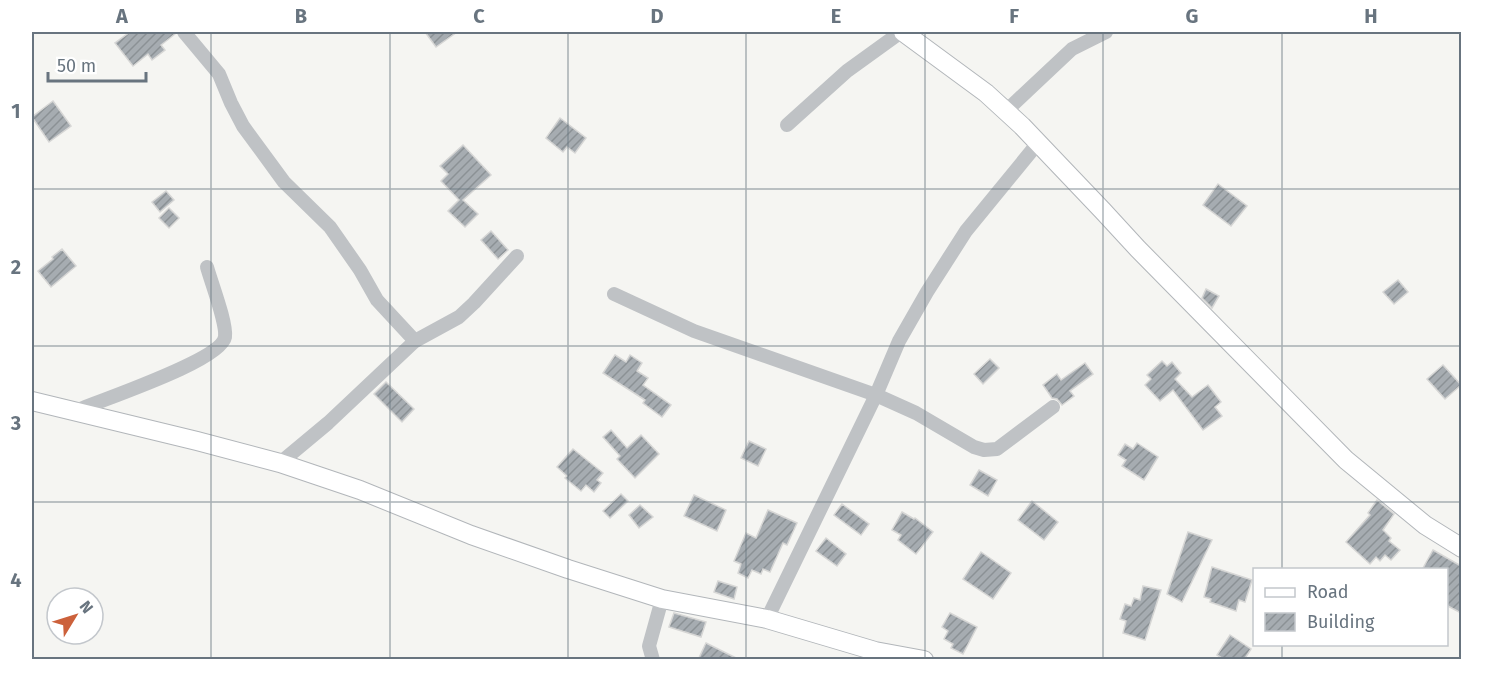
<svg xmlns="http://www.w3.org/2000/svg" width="1493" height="691" viewBox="0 0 1493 691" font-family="'Fira Sans',sans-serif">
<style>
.building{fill:url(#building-hatch);stroke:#d6d6d5;stroke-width:1.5}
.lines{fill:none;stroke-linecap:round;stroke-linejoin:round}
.secondary-casing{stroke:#b2b6ba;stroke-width:20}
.street{stroke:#bfc2c5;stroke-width:14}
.secondary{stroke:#fff;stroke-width:18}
.grid{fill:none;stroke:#68747f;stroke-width:1.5;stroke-opacity:0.55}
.neatline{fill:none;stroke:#68747f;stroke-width:2}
.grid-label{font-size:20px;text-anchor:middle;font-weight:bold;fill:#68747f}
</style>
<defs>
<pattern id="building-hatch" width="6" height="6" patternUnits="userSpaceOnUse" patternTransform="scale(1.5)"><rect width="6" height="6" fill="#a6acb1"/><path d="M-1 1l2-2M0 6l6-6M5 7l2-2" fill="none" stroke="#8b9195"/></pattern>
</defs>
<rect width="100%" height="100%" fill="#f5f5f2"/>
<g class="building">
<path d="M130,32H175V34L161,45L165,50L152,60L148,54L133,66L115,43Z"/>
<path d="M425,32H457L436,47Z"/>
<path d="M53,101L71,126L49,142L32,117Z"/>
<path d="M560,118L586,138L575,153L567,147L563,152L546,138Z"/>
<path d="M463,145L491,175L463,200L478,214L465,227L448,211L459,200L441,181L448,174L440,166Z"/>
<path d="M1218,184L1247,206L1231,226L1203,205Z"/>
<path d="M166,191L174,200L160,212L152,202Z"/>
<path d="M169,208L179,218L169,228L159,218Z"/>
<path d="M491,231L508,250L498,259L481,240Z"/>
<path d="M62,249L76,266L51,287L38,271L53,259L52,257Z"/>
<path d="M1398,280L1408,292L1394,304L1383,292Z"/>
<path d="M1206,289L1219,296L1212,308L1202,298Z"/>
<path d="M615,355L626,362L630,355L642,363L637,371L648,378L643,385L671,405L662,417L643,403L645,400L603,373Z"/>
<path d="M990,359L999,368L983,384L974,374Z"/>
<path d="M1162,361L1167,366L1172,362L1181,373L1175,379L1192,397L1208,385L1221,402L1215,407L1222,416L1203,430L1173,390L1160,401L1145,385L1151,379L1147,375Z"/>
<path d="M1085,363L1093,374L1070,391L1074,396L1062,405L1057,399L1052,398L1043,385L1057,374L1061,380Z"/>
<path d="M1443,365L1461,385L1445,399L1427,379Z"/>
<path d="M386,382L414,409L402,422L374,394Z"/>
<path d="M611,430L627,448L641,435L659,454L635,478L617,459L620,456L603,437Z"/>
<path d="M749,441L766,449L758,466L741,458Z"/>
<path d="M1137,443L1158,457L1144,480L1122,466L1126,460L1118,455L1125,444L1133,449Z"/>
<path d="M573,449L603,473L597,480L601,483L594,492L586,485L581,491L565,478L567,476L557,467Z"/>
<path d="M979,470L997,480L988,496L970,485Z"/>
<path d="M621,494L628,501L610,518L603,511Z"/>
<path d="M694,495L726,510L717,531L684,516Z"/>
<path d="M1377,500L1394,514L1383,530L1391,538L1389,541L1400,550L1391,560L1385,555L1380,561L1376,557L1370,564L1346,542L1370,515L1368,513Z"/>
<path d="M1032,501L1058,522L1044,540L1018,520Z"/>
<path d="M842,504L869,524L861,535L834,515Z"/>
<path d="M640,505L653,517L639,528L629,515Z"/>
<path d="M768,510L797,523L787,545L783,543L770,572L763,569L761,574L752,570L748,578L738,573L741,564L734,561L746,533L756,538Z"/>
<path d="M902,512L914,519L915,518L933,532L916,554L898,540L901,535L892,530Z"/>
<path d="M1188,532L1212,540L1182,602L1167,594Z"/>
<path d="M826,538L846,554L837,566L816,551Z"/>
<path d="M1433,550L1461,566V613L1446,605V570H1422Z"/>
<path d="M981,552L1011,573L993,599L963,579Z"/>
<path d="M1212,567L1252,580L1245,602L1239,600L1236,611L1210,602L1211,599L1204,597Z"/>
<path d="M718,581L737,587L734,599L714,592Z"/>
<path d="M1143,586L1161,590L1145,640L1123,633L1126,621L1120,619L1125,604L1131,606L1134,598L1140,600Z"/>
<path d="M674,613L706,622L701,637L669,627Z"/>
<path d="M950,613L977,627L963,654L951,648L953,644L944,639L948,631L942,627Z"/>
<path d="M1230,635L1251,649L1244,660H1225L1217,655Z"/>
<path d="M706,643L740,660H698Z"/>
</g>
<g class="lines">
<defs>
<g id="secondary">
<path d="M903,32L986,93L1022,126L1103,211L1138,249L1346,460L1425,525L1462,548"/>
<path d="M32,401L197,441L280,463L360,490L471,535L568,569L662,599L767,619L875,651L924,660"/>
</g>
</defs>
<use href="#secondary" class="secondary-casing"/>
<g class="street">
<path d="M184,32L219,74L231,103L243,126L284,182L330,227L360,270L377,300L415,341"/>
<path d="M1006,111L1072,49L1106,32"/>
<path d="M787,125L847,71L901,32"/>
<path d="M614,294L694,331L876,395L916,413L974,447L984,450L997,449L1053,407"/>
<path d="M76,411C100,400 221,361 225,337C227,323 211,282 207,267"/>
<path d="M280,463L328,423L415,341L459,317L474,303L517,256"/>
<path d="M767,619L876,395L899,341L927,292L966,231L1038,143"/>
<path d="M653,660L649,646L662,599"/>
</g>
<use href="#secondary" class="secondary"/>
</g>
<path class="grid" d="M211,32V660M390,32V660M568,32V660M746,32V660M925,32V660M1103,32V660M1282,32V570M32,189H1462M32,346H1462M32,502H1462M1282,644V660"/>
<rect width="1493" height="691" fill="none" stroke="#ffffff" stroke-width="66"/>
<rect x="1253" y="568" width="195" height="78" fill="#ffffff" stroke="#c3c7cc" stroke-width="1.5"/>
<rect x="1265" y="588" width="30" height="9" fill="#ffffff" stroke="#c3c7cc" stroke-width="1.5"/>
<text x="1307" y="598" font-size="18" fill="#68747f">Road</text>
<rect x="1265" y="613" width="30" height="18" fill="url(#building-hatch)" stroke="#c3c7cc" stroke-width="1.5"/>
<text x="1307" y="628" font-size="18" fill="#68747f">Building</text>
<g transform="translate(75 616) rotate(52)"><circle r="28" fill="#ffffff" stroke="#c3c7cc" stroke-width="1.5"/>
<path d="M0-4.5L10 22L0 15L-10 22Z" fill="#cc613b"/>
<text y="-9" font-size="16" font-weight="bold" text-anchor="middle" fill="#68747f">N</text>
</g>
<path d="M48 72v9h98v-9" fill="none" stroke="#68747f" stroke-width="3"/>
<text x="57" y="72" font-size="18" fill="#68747f" stroke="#ffffff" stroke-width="4.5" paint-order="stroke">50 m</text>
<rect x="33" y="33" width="1427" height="625" class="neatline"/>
<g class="grid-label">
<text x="122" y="23">A</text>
<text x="301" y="23">B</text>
<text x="479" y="23">C</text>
<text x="657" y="23">D</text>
<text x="836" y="23">E</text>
<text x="1014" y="23">F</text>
<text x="1192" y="23">G</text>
<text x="1371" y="23">H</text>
<text x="16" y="118">1</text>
<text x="16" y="274">2</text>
<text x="16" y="430">3</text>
<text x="16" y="587">4</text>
</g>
</svg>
